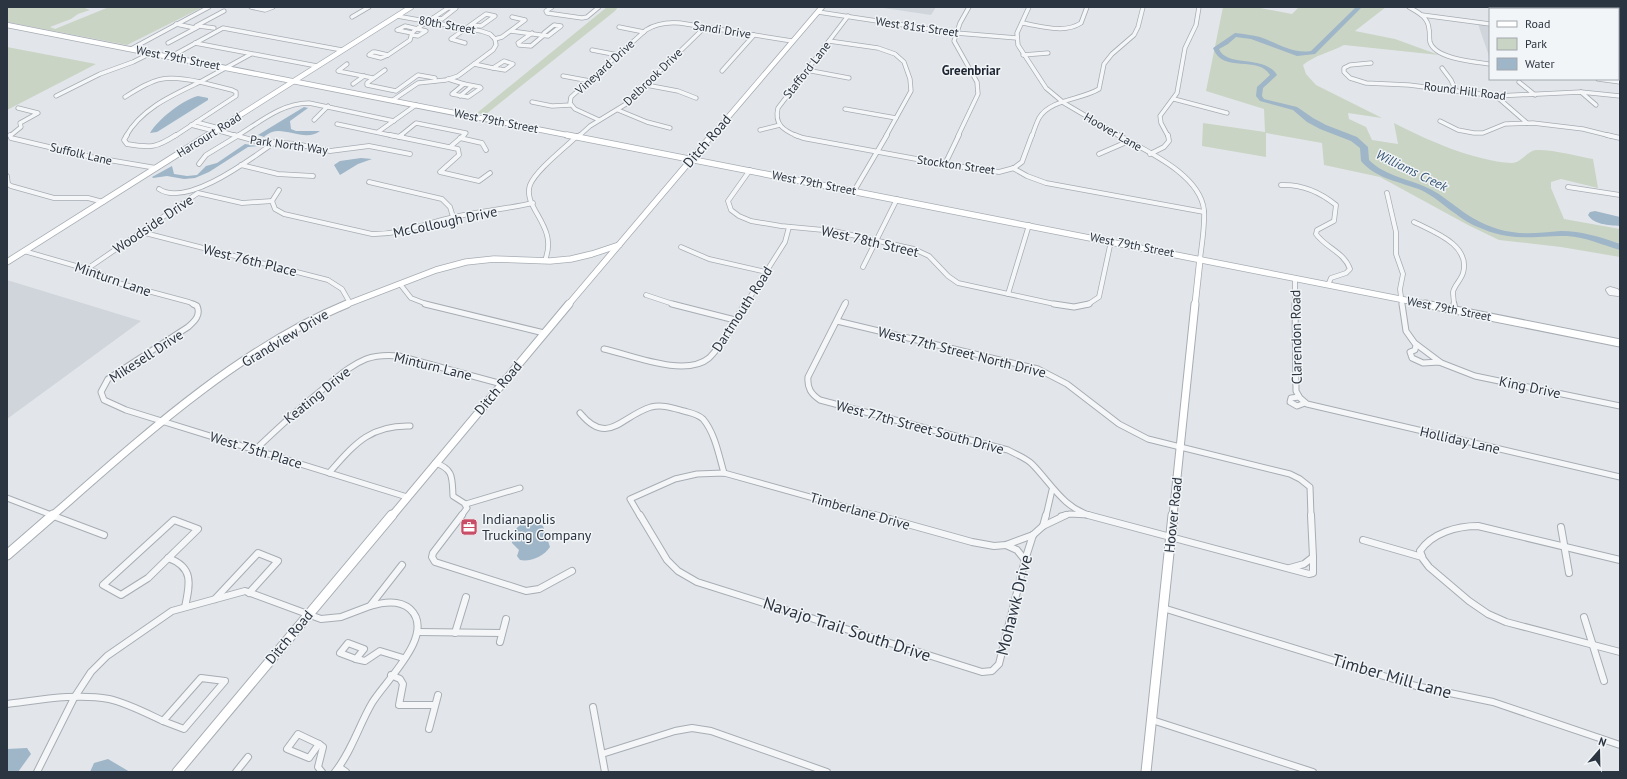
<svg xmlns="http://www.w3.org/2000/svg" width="1627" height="779" viewBox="0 0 1627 779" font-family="'PT Sans',sans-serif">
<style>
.built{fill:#d0d5dc}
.green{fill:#c9d4c4}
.water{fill:#9fb5c8}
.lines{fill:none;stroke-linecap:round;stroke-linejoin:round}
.river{fill:#9fb5c8;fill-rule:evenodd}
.street-far3-casing{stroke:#a7adb4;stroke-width:5}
.street-far2-casing{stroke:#a7adb4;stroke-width:5.5}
.street-far1-casing{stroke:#a7adb4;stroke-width:7}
.street-casing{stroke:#a7adb4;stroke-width:8}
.secondary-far3-casing{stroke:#a7adb4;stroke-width:6}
.secondary-far2-casing{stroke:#a7adb4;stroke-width:7}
.secondary-far1-casing{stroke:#a7adb4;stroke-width:9}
.secondary-casing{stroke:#a7adb4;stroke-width:11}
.street-far3{stroke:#f5f6f8;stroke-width:3.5}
.street-far2{stroke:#f5f6f8;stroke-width:4}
.street-far1{stroke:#f5f6f8;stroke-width:5}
.street{stroke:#f5f6f8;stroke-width:6}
.secondary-far3{stroke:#fff;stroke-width:4.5}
.secondary-far2{stroke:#fff;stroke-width:5.5}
.secondary-far1{stroke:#fff;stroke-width:7}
.secondary{stroke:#fff;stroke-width:9}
.labels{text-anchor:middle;stroke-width:3;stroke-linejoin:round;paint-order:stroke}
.far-street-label{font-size:12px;fill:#2b3441;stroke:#f2f5f7}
.far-neighbourhood-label{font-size:13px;font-weight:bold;fill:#1d2532;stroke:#f2f5f7}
.far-water-label{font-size:13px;font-style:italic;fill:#365574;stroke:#f2f5f7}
.street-label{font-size:14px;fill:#2b3441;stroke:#f2f5f7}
.poi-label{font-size:14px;fill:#2b3441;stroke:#f2f5f7;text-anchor:start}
.near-street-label{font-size:17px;fill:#2b3441;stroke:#f2f5f7}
</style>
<rect width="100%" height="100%" fill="#e2e6ea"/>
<g class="built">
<path d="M877,7H936L931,15Z"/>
<path d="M1478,24L1490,25V59Z"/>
<path d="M7,280L141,321L7,419Z"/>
</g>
<g class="green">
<path d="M7,7H82L90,10L78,14L71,19L50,27L55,29L109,7H203L127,45L7,22Z"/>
<path d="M607,7H618L615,11L485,115L477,113Z"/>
<path d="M1223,7H1255L1292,14L1298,8L1386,7L1355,31L1395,39L1439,55L1344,45C1331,52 1315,55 1303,65L1306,74L1316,85L1382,118L1348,113L1349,119L1366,127L1372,140L1398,144L1394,123C1427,140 1474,161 1512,163C1521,163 1527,151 1536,150C1552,149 1577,156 1593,159L1598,188L1561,179L1551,182V188L1564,219L1620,229V257L1561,247L1499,240L1468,225L1380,177L1324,165L1322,143L1266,133V157L1202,146L1203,123L1265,132L1264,109L1206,91Z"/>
<path d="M7,47L96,64L7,110Z"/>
</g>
<g class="water">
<path d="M198,96L208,98V100L157,132L150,133C157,120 184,99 198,96Z"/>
<path d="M304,107L308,108L290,121L291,129L296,131H320C306,142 285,127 272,132C269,133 266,135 264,137L258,135Z"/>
<path d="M245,144L258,146L248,147L209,172L195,178L184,179L167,176L153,178L152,177L172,166L174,174L187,176L197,175L206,166L217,163Z"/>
<path d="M361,158L372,159L358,164L340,175L334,165L340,161Z"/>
<path d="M1595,211L1620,217V226C1609,225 1594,225 1588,215L1590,212Z"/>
<path d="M527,521H533L543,526L550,547C544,556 531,562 520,560L517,556L519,550L512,543C511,532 517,526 527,521Z"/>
<path d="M27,748L31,754L18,772H7V749Z"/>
<path d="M108,759L130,772H90L94,763Z"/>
</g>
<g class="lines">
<path class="river" d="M1356,7H1362L1315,54L1297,56L1251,39L1236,37L1228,44L1219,49C1227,68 1264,54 1277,75L1263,88L1262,96L1264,99L1297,107L1313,118L1326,125L1357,137L1368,147L1369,160C1386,177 1411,179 1432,190C1443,196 1452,204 1462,211C1476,221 1494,230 1512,232C1528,235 1544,232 1561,231C1581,231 1601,237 1620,244V250C1602,245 1586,237 1567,236C1542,235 1519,241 1494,233C1481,229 1467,223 1456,214C1444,206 1434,196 1421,190C1401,182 1376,179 1361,161L1360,148L1351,141L1320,129L1307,122L1293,110L1260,101L1256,96L1257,87L1270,75C1259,55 1222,74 1213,48L1235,33C1244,34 1252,35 1260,37C1277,43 1292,54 1311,51Z"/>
<defs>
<g id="street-far3">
<path d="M251,7L265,10L273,7"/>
<path d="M552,7L546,11L547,13L582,18L587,17L599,7"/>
<path d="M1029,7L1017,33L1018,45L1046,88L1064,103L1120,136"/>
<path d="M1409,7C1419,13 1428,17 1429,29C1430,33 1429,38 1430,42C1435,59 1475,62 1490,64"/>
<path d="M1552,7L1568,9"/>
<path d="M448,8H456L442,19L433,18Z"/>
<path d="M818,12L956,33L1017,38"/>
<path d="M1422,15L1490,24"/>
<path d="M1618,15L1620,16"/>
<path d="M397,16L481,31L490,34L495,39"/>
<path d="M352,17L369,7"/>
<path d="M1022,23C1041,26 1064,34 1081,23L1087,7"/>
<path d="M176,24L195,28"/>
<path d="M196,26L224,11"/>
<path d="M199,26L214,28"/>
<path d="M619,27L644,32"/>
<path d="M511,31L548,36L561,26L554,25L544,33V35"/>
<path d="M412,33L397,30L405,26L426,31L418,36L412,35"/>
<path d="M532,33L518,43L519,45L531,46L544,35"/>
<path d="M495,39L502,37L525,20L512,17"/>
<path d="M829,41L878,48L895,54L904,62L910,79L911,91L886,136"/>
<path d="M1618,41H1620"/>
<path d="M168,43L198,27"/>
<path d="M195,43L317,66"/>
<path d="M465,43L451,39L486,14L495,16L481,26L471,25"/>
<path d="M131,49L209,7"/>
<path d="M592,50L618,55"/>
<path d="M373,52H375L388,55L381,58L369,55Z"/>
<path d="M388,55L410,40L412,33L415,30L433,18"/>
<path d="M1023,55L1048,53"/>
<path d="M170,57L223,28L342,50"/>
<path d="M504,61L513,64L505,70L493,68Z"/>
<path d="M1371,63L1350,65L1344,68V72L1350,78L1366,83L1409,85L1496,96L1581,92L1620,96"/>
<path d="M347,64L338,71L373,78"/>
<path d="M474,64L493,68"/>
<path d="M1442,68L1451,80L1456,91"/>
<path d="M385,70L367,83V85L396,91L418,75L435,78V81"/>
<path d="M806,70L849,78"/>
<path d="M722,71L754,35"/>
<path d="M563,76L590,81"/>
<path d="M448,79L464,84"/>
<path d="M1598,79L1620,82"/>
<path d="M200,82L251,54"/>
<path d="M1519,82L1535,95"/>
<path d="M353,84L364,76"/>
<path d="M464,84L480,87L481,88L468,97L452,94Z"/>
<path d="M646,85L678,91L696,98"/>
<path d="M1581,92L1596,105"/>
<path d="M56,96L100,74L133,62L151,53"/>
<path d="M460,96L472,86"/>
<path d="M1496,96L1527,123"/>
<path d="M125,97C155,78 164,74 200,82"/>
<path d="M1174,99L1227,113"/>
<path d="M393,100L418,83L446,80L458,76L493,50L496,45L495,39"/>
<path d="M532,102L552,106L571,105"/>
<path d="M845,109L896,118"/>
<path d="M618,110L647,122L670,128"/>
<path d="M314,120L328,106"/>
<path d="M599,120L575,109L570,103L571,97L646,30C657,23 668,22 680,23L792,41"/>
<path d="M1440,121L1458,130L1474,133H1483L1505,124L1533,123L1583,129L1611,136"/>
<path d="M196,122L219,128"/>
<path d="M337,124L394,136"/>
<path d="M191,125L214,131"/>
<path d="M216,130L237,136"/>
<path d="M760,130L780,125"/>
<path d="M378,132L416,105"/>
<path d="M10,136L21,127L20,123L38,113L18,108"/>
<path d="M126,136C142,108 173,95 200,82"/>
<path d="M175,136L236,96V92L232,90L200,82"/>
<path d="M237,136C260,122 282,103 309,103L394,121"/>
<path d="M400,136L416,123L466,133L463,136"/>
<path d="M579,136L590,126L626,104L705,27"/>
<path d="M797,136C783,130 774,124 778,108L848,16"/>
<path d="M958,136L978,94L977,82L954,41L960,23L969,7"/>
<path d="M1032,136C1034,130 1036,124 1039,118C1050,99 1081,100 1099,89L1104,64L1112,54L1134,35L1138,27L1143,7"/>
<path d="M1168,136L1161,123L1160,116L1177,93L1185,48L1196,25L1199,7"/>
</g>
<g id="street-far2">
<path d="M10,135L11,138L91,157L156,168"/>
<path d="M127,135L124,140L127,144C151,148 156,148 176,135"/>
<path d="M234,135L256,141L296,144L330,151L369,146L410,154"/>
<path d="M390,135L458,149L459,155L440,172L479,181L490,173"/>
<path d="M795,135L803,138L949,165L999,172L1014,168L1022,162L1032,135"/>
<path d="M1118,135C1146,151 1200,174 1204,210C1205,226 1202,243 1200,259"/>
<path d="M1607,135L1620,138"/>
<path d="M399,137L402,135"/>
<path d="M578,137L580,135"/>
<path d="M460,138L482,143L486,150"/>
<path d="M450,147L464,135"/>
<path d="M1099,154L1129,141"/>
<path d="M1150,154L1164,147L1169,141L1168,135"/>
<path d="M199,164L206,155L239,135"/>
<path d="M945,164L959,135"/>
<path d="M241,165L278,174L313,176"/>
<path d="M1013,168L1027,176L1046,183L1204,212"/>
<path d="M750,170L728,201L731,210L739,216L751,221L781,226L834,231L914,249L929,256L948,276L958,283L1059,305"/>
<path d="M7,176L8,184L11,186L54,198H88L103,202"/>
<path d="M369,182L442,199L450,207L453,217"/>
<path d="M1281,185C1303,184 1320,192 1336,205L1334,221L1317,230L1316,234C1326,248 1344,252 1350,269L1346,273L1331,278L1328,285"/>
<path d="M1568,187L1620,195"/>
<path d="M159,189C187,208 252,158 275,142"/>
<path d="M854,191L887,135"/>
<path d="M1387,193L1396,232V254L1403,274L1400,289L1402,305"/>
<path d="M272,201L275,209L284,214L372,234C401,235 426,223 454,217C480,211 507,209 533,203"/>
<path d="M272,201L279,190"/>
<path d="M1414,222C1434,232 1471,245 1463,273C1461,280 1454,286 1453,292C1453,296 1454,301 1454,305"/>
<path d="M141,232L328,280L342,289L350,303"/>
<path d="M681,247L709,259L766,272"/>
<path d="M24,251L97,272L118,283L189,302L195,305"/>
<path d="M545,260C559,226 522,208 530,185C536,170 565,148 577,136"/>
<path d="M863,267L897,199"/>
<path d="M87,269L198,193L242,203L272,201"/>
<path d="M1295,278V305"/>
<path d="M400,284L411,298L429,305"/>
<path d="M1610,289L1617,291L1618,294L1610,293L1608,290Z"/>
<path d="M1008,294L1029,225"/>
<path d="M646,295L676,305"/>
<path d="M745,305L785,242L789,227"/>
<path d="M845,305L846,302"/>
<path d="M1087,305L1099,297L1111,241"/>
</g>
<g id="street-far1">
<path d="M193,304L197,306C201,315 195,321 188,327L108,379L101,392L104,400L126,410L407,497"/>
<path d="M425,304L544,333"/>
<path d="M672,304L735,320"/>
<path d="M845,304L808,377C807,388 811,394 820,400L1008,450C1015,454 1026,458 1032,464C1051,483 1063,508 1092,516"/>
<path d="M1054,304L1074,307L1089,304"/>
<path d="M1295,304L1296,391L1300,398L1307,404L1620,477"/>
<path d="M1402,304L1406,331L1416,345L1415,350L1410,352L1412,358L1423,363L1439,362L1475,376L1620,406"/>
<path d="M1454,304L1455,310"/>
<path d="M837,321L1038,369L1067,384L1119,424L1148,439L1290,474L1300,479L1310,487L1311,516"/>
<path d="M1416,344L1440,362"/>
<path d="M604,349C631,355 685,378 709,358C723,345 735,320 745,304"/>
<path d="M1299,397L1291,398L1290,402L1297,406L1305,403"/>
<path d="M580,413C608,447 621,416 651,407C662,404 673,408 684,411C691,413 698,414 703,419C715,433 719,456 724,473"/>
<path d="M255,450C279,427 303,405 328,385C340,375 351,365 366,359C377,355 388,355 399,356L502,384"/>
<path d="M435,463C454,469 452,478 453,496L464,503L467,508L461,516"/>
<path d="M329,473C354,445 369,425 410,426"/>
<path d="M7,498L54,516"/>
<path d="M466,504L520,488"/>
<path d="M640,516L630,499L675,479L697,474L724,473L878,516"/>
<path d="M1046,516L1052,490"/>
<path d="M1061,516L1070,514L1088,515"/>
</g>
<g id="street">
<path d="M51,515L104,535"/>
<path d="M462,515L433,553L432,557L435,562L526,591L539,589L572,571"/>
<path d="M640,515L667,560L678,571L697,582L982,672L992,671L999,664L1025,560L1033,535"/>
<path d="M875,515L972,542L994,546L1006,545L1033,535"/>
<path d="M1088,515L1309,574L1313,573V557"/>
<path d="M174,520L198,529L148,578L121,595L103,585Z"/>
<path d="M1043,526L1046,515"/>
<path d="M1561,527L1569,573"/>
<path d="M1033,535L1043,526L1066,515"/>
<path d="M1363,540L1422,557"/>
<path d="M1006,545L1017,550L1025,560"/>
<path d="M168,558C194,567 190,584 185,607"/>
<path d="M1620,560L1478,526C1457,526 1432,533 1420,551L1423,559L1429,567L1469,601L1488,614L1506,622L1620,652"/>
<path d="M1290,568L1304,564L1313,557L1311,515"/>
<path d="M215,599L258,553L278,561L249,593"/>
<path d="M1163,608L1416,686L1493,702L1620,745"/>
<path d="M1584,617L1604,681"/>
<path d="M418,632L502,633"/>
<path d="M455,633L466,597"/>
<path d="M500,642L506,619"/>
<path d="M348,643L364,649L356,659L340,653Z"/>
<path d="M356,659L365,661L380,651L403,658"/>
<path d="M391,675L400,679L403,684L399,705H435"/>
<path d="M201,678L225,681L184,729L163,721Z"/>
<path d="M7,704C40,700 76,693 109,699C127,703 146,713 163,721"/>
<path d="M593,707L605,772"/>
<path d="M1152,720L1313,772"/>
<path d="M429,729L438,695"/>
<path d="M298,734L319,744L309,758L287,749Z"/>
<path d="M319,744L323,747L318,767L322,772"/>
<path d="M602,754L675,731L692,728L711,731L827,772"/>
<path d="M339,767L346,772"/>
<path d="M37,772L74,698L91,672L107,656L172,611L245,591L321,619L341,617L370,606L402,565"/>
<path d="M236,772L248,757"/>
<path d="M335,772C352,751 359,725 372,703C385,681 437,634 410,609C399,599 383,602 370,606"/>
</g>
<g id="secondary-far3">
<path d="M7,25L572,136"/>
<path d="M207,136L411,7"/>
<path d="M712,136L822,7"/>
</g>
<g id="secondary-far2">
<path d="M567,135L1430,305"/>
<path d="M7,262L208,135"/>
<path d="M345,305L436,270L466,262L494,259L550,261L571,259L592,254L619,245"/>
<path d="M568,305L712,135"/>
<path d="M1195,305L1200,259"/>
</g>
<g id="secondary-far1">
<path d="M1425,304L1620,343"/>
<path d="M52,516C140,439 238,349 347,304"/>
<path d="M392,516L569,304"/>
<path d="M1173,516L1195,304"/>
</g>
<g id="secondary">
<path d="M7,555L53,515"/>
<path d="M177,772L392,515"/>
<path d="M1146,772L1173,515"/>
</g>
</defs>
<use href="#street-far3" class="street-far3-casing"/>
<use href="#street-far2" class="street-far2-casing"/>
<use href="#street-far1" class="street-far1-casing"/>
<use href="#street" class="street-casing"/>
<use href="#secondary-far3" class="secondary-far3-casing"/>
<use href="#secondary-far2" class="secondary-far2-casing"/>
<use href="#secondary-far1" class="secondary-far1-casing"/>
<use href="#secondary" class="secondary-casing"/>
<use href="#street-far3" class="street-far3"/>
<use href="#street-far2" class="street-far2"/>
<use href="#street-far1" class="street-far1"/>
<use href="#street" class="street"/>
<use href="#secondary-far3" class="secondary-far3"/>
<use href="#secondary-far2" class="secondary-far2"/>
<use href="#secondary-far1" class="secondary-far1"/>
<use href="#secondary" class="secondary"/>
</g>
<defs>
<symbol id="office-square" viewBox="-11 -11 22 22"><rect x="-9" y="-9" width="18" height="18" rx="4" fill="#c94d67" stroke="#f2f5f7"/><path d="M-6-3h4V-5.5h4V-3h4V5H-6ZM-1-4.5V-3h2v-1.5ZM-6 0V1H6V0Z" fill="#fff"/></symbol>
</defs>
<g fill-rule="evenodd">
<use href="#office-square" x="459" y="517" width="20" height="20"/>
</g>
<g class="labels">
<g class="far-street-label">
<text transform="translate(447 25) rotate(10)" y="4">80th Street</text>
<text transform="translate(917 27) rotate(8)" y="4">West 81st Street</text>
<text transform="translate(722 30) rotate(9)" y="4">Sandi Drive</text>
<text transform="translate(178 58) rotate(11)" y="4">West 79th Street</text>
<text transform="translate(605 67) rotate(-42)" y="4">Vineyard Drive</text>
<text transform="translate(807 70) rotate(-52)" y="4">Stafford Lane</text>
<text transform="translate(653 77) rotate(-44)" y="4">Delbrook Drive</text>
<text transform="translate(1465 91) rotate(7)" y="4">Round Hill Road</text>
<text transform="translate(496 121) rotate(11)" y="4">West 79th Street</text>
<text transform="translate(1113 132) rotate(30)" y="4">Hoover Lane</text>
<text transform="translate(209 135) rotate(-32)" y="4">Harcourt Road</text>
<text transform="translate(289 145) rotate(8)" y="4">Park North Way</text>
<text transform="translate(81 154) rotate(13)" y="4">Suffolk Lane</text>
<text transform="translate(956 165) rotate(8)" y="4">Stockton Street</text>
<text transform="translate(814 183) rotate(11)" y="4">West 79th Street</text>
<text transform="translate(1132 245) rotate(11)" y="4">West 79th Street</text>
<text transform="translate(1449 309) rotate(11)" y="4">West 79th Street</text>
</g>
<g class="far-neighbourhood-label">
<text x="971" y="75">Greenbriar</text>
</g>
<g class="far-water-label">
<text transform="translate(1412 170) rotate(26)" y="5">Williams Creek</text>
</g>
<g class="street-label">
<text transform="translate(707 141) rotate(-49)" y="5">Ditch Road</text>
<text transform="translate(445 222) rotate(-12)" y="5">McCollough Drive</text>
<text transform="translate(153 224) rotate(-34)" y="5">Woodside Drive</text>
<text transform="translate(870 241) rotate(13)" y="5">West 78th Street</text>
<text transform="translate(250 260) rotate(14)" y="5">West 76th Place</text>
<text transform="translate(113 279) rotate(19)" y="5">Minturn Lane</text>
<text transform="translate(742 309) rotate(-57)" y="5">Dartmouth Road</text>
<text transform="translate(1296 337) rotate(-91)" y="5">Clarendon Road</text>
<text transform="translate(285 338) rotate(-31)" y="5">Grandview Drive</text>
<text transform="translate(962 352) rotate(14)" y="5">West 77th Street North Drive</text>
<text transform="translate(146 356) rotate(-33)" y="5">Mikesell Drive</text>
<text transform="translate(433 366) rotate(14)" y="5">Minturn Lane</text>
<text transform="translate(1530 387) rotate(12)" y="5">King Drive</text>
<text transform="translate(498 388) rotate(-50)" y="5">Ditch Road</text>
<text transform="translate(317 395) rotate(-39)" y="5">Keating Drive</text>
<text transform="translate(920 427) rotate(15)" y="5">West 77th Street South Drive</text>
<text transform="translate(1460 440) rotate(13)" y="5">Holliday Lane</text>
<text transform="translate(256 450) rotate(17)" y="5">West 75th Place</text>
<text transform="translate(860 511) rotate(16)" y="5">Timberlane Drive</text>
<text transform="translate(1173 515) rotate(-84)" y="5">Hoover Road</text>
<text transform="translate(289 637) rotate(-50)" y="5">Ditch Road</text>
</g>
<g class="poi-label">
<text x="482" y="524">Indianapolis<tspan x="482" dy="16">Trucking Company</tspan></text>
</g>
<g class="near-street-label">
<text transform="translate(1014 605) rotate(-76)" y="6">Mohawk Drive</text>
<text transform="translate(847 629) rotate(18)" y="6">Navajo Trail South Drive</text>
<text transform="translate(1392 676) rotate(16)" y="6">Timber Mill Lane</text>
</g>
</g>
<rect width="1627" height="779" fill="none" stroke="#2b3441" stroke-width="16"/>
<rect x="1489" y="8" width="130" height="72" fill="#f2f5f7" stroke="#a2a8ae"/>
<rect x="1497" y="21" width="20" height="6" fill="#ffffff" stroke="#a2a8ae"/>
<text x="1525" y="28" font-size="12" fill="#2b3441">Road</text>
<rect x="1497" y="38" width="20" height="12" fill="#c9d4c4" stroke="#a2a8ae"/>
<text x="1525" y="48" font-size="12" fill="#2b3441">Park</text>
<rect x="1497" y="58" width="20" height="12" fill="#9fb5c8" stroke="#a2a8ae"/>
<text x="1525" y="68" font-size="12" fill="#2b3441">Water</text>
<g transform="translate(1599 751) rotate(20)" stroke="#f2f5f7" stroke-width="3" paint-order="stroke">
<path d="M0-3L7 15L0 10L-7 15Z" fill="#2b3441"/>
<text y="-6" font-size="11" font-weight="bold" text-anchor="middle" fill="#2b3441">N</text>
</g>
</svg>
